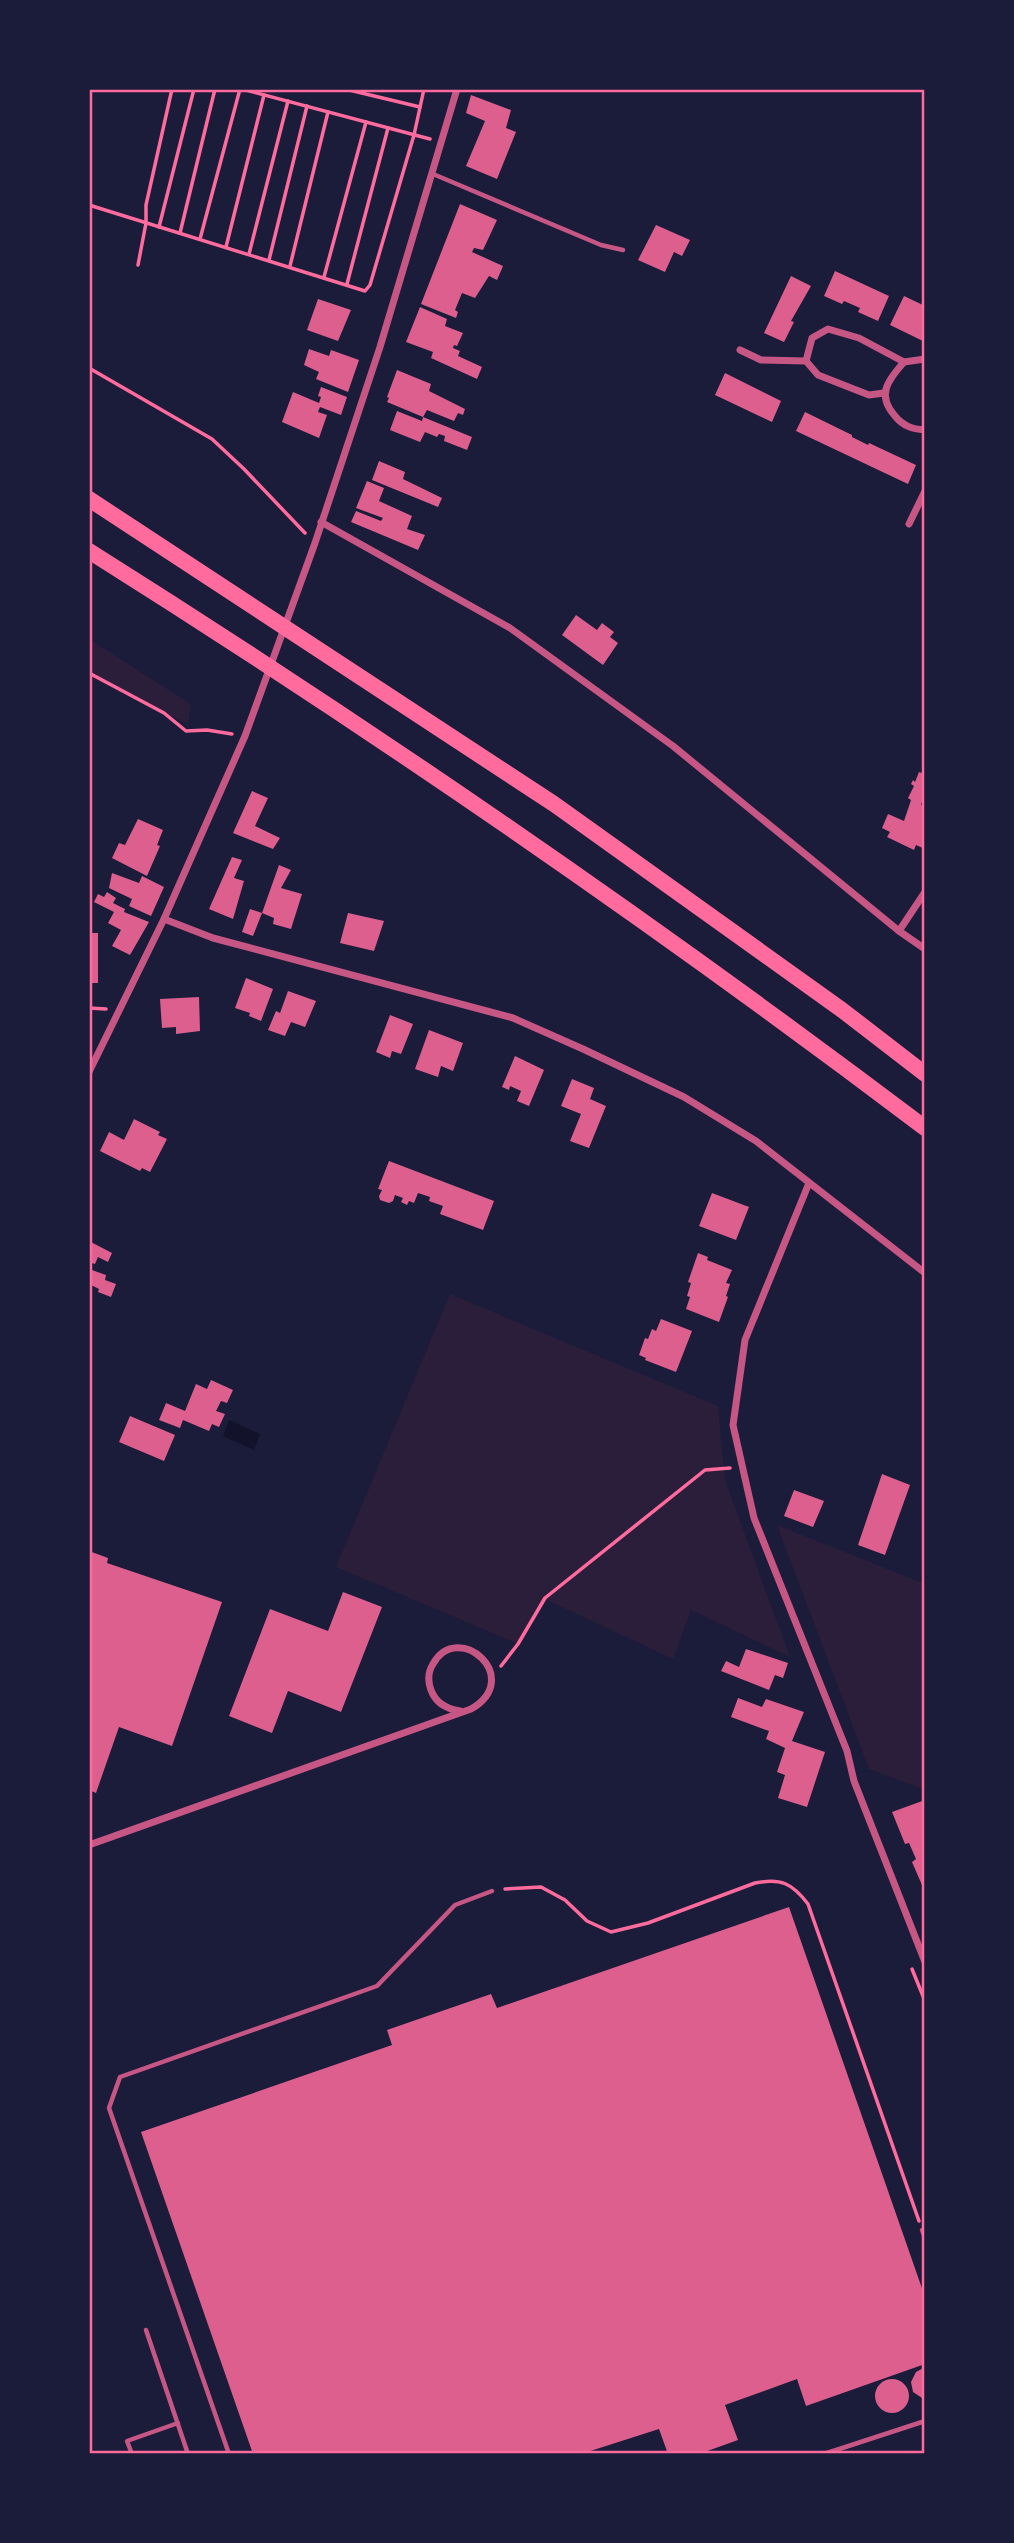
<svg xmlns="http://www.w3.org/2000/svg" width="1014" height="2543" viewBox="0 0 1014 2543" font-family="Montserrat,sans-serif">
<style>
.green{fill:#2a1e3b}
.water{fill:#12122b}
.building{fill:#dd5f8e}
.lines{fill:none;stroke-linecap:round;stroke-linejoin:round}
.path{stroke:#ff6b9d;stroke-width:3.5}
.service{stroke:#c65784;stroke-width:4.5}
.minor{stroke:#c65784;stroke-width:7}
.motorway{stroke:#ff6b9d;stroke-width:16}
.neatline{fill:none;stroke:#ff6b9d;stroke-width:2.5}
</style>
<rect width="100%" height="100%" fill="#1b1b3a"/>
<g class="green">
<path d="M89,639L191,704L188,724L89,677Z"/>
<path d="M450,1294L718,1406L725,1480L790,1657L691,1610L673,1659L545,1599L518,1644L336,1567Z"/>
<path d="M777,1525L925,1584V1790L869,1769Z"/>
</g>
<path class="water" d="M229,1420L260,1434L254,1450L223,1436Z"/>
<g class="building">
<path d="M471,95L511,110L506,128L516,132L497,179L466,166L485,121L466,113Z"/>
<path d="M460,204L497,220L483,250L474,248L472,252L503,266L497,280L489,276L475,298L462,293L455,310L458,312L456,318L421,304Z"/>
<path d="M656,225L690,240L682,256L674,252L665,272L638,260Z"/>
<path d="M835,271L889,296L878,321L858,312L860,308L844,301L842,304L824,296Z"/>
<path d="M791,276L811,286L791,321L794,322L784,342L764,333Z"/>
<path d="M904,296L925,306V342L890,325Z"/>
<path d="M318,299L351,310L338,341L307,330Z"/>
<path d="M420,307L447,319L445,326L463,333L457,346L454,345L453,348L460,351L458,356L482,367L477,379L431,358L433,352L406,342Z"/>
<path d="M309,349L329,356L331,350L359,360L348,392L316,379L319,372L304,365Z"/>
<path d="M397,370L431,384L429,391L465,409L463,415L458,413L454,421L427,410L423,417L387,402L389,398L387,397Z"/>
<path d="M725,373L781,401L772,422L715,395Z"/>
<path d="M321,387L347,397L341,415L320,407L318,412L327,415L319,438L282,422L293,392L319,403L321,397L318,396Z"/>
<path d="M397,411L422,421L423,417L472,437L467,450L444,441L445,436L439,434L437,437L425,432L420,442L390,430Z"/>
<path d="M805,412L852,435V437L868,445L869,443L916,465L908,484L796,431Z"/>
<path d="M379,461L405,472L403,479L442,498L438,507L372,480Z"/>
<path d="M367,481L384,488L379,501L412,516L407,529L425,535L418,550L351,522L356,511L381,521L383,518L356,508Z"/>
<path d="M576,615L597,630L602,623L614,632L610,637L618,643L603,665L562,635Z"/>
<path d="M919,772L925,774V796L921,804L925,811V849L916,845L914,850L887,837L890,832L882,828L888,814L904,821L911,800L908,798L914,786L911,784L913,780L915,782Z"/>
<path d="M252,791L268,798L255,826L280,838L273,849L233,833Z"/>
<path d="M138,819L163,830L157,845L160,846L147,876L112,858L119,843L125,845Z"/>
<path d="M232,857L242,860L234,878L244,881L233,919L209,909Z"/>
<path d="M279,865L291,870L281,888L302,894L291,929L273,924L274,918L262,913Z"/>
<path d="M112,873L139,883L142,876L164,887L151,916L129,906L132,899L109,888Z"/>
<path d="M107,892L116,898L113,903L125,909L124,912L149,922L130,955L112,946L121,930L108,923L114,912L94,902L98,894L104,897Z"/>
<path d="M250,909L262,913L253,936L242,932Z"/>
<path d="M348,913L384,921L374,951L340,943Z"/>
<rect x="89" y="933" width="9" height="50"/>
<path d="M246,978L273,989L261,1021L249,1016L250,1013L235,1008Z"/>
<path d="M288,991L316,1001L305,1027L291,1022L285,1036L268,1030L276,1011L280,1013Z"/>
<path d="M199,997L200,1031L176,1034V1027L162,1028L160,999Z"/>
<path d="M390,1015L413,1024L401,1054L392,1051L390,1058L376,1052Z"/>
<path d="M429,1030L463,1043L453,1071L441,1066L438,1077L415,1069Z"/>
<path d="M515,1056L544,1070L529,1106L517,1101L521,1091L510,1086L509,1090L502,1087Z"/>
<path d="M572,1079L594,1088L590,1099L606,1106L589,1148L570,1141L581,1114L561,1106Z"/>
<path d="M134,1119L160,1132L158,1135L167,1139L150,1172L142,1168L140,1171L100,1151L109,1132L124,1140Z"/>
<path d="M389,1161L494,1201L483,1230L440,1214L443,1206L429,1201L430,1197L418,1193L414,1203L409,1201L407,1205L401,1202L403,1198L395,1195L393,1201L389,1203L380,1200L379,1196L382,1190L378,1189Z"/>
<path d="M712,1193L749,1207L736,1240L699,1226Z"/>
<path d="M89,1241L112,1253L108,1262L98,1257L95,1264L89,1262Z"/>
<path d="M698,1253L708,1257L707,1260L732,1270L726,1283L730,1284L726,1296L728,1297L719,1322L686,1309L690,1297L687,1296L691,1283L688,1282Z"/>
<path d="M89,1269L106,1275L105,1280L116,1284L111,1297L98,1292L99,1289L91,1285L89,1290Z"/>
<path d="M661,1319L692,1331L676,1372L645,1360L646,1358L639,1355L645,1338L648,1339L652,1329L656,1331Z"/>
<path d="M211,1380L233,1390L227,1403L221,1401L216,1411L225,1414L219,1427L212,1424L209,1431L183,1420L180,1428L159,1420L166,1403L185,1411L196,1384L207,1389Z"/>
<path d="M130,1416L175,1435L164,1461L119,1442Z"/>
<path d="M882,1474L910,1485L885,1555L858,1545Z"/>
<path d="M794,1490L824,1501L813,1527L784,1516Z"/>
<path d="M89,1551L108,1558L107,1563L222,1602L172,1746L119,1727L96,1793L89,1790Z"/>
<path d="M343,1592L382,1607L341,1712L288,1691L272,1733L229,1716L270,1609L328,1631Z"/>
<path d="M746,1649L788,1663L783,1678L775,1675L769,1690L721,1671L726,1661L739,1667Z"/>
<path d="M738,1698L762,1707L766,1699L804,1712L792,1741L825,1752L807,1807L778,1798L785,1775L777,1772L785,1748L766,1739L769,1731L731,1717Z"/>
<path d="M925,1800V1892L912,1862L916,1859L909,1843L905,1844L892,1812Z"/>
<path d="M789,1907L925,2297V2364L806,2406L797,2379L725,2405L738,2440L699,2454H668L659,2429L581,2454H253L141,2132L392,2045L387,2030L491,1994L497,2008Z"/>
<path d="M925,2367V2400L913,2392L911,2382L916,2372Z"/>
<circle cx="892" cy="2396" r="17"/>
</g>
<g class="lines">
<g class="path">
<path d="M242,89L430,139"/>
<path d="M345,89L420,107"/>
<path d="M89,205L365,291L370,285L414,135L424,89"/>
<path d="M159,227L194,89"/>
<path d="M180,233L215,89"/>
<path d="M200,239L240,89"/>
<path d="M226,247L264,95"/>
<path d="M249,254L288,101"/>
<path d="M269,260L307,106"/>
<path d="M138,265L146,223V205L172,89"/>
<path d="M290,266L328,112"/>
<path d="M324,277L366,122"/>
<path d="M347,284L388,128"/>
<path d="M89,368L212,439L244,469L305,533"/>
<path d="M89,673L164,713L186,731L207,730L232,734"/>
<path d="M89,1008L106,1009"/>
<path d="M501,1666L518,1644L545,1598L705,1470L730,1468"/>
<path d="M505,1889L541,1887L565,1900L587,1921L611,1932L648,1923L755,1883C781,1878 792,1883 808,1904L919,2221"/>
<path d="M912,1969L925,2001"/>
</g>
<g class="service">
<path d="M433,174L601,245L623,250"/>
<path d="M922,2230L925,2238"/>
<path d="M146,2330L188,2454"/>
<path d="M132,2454L127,2441L178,2423"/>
<path d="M229,2454L109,2108L120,2077L377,1986L455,1905L492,1891"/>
<path d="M824,2454L925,2421"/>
</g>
<g class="minor">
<path d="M740,350L761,360L806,361"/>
<path d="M925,359L904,362C888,380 876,395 895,416C903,426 912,429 925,430"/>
<path d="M884,393L869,395L818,375L806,361L812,338L828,329L859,338L904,362"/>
<path d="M321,522L510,628L673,746L899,931L925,949"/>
<path d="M909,524L925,491"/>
<path d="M164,919L213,938L513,1018L583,1049L684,1097L756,1141L925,1273"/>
<path d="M899,931L925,892"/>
<path d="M89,1072L164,919L245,736L315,543L380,347L457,89"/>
<path d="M809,1183L745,1340L733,1425L754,1518L847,1751L854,1781L925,1962"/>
<path d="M89,1845L471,1709C525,1678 458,1619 433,1664C428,1672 428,1682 431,1690C436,1704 447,1709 460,1711"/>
</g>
<g class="motorway">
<path d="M89,499L554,804L842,1010L925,1074"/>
<path d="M89,551C375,731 655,924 925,1128"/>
</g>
</g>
<rect width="1014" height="2543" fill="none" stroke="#1b1b3a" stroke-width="182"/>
<rect x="91" y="91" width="832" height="2361" class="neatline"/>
</svg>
